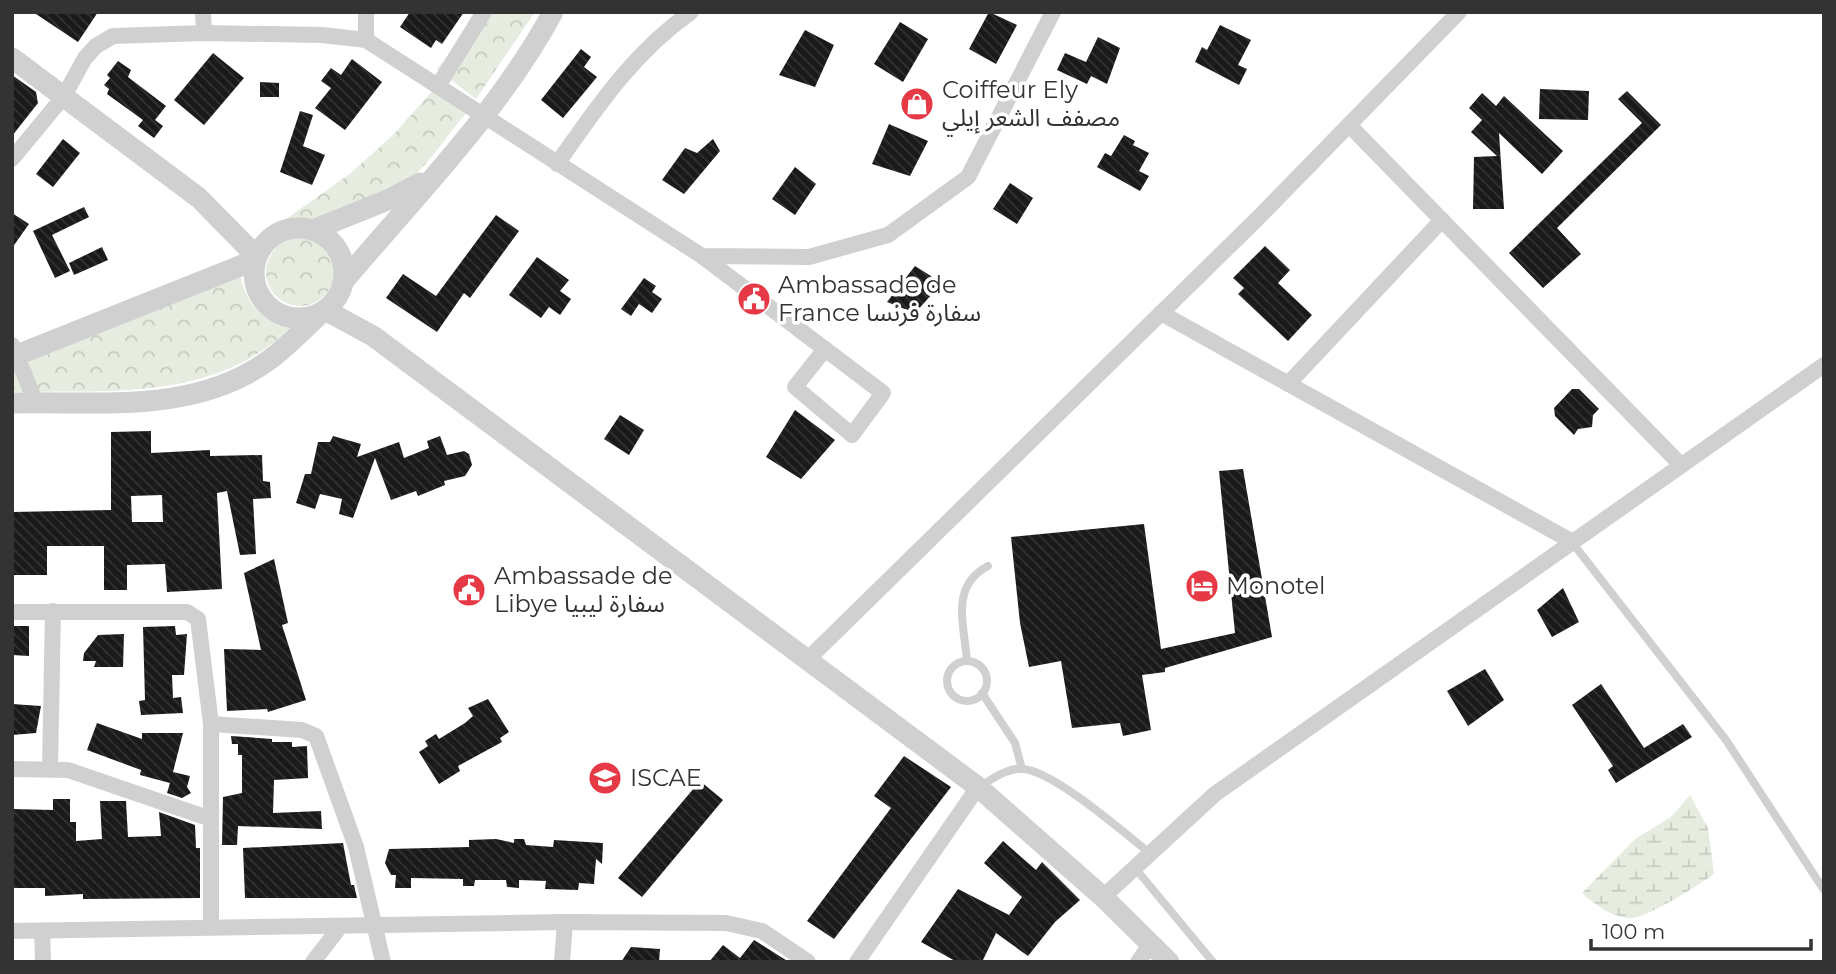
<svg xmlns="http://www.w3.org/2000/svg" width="1836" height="974" viewBox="0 0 1836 974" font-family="Montserrat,'Noto Sans Arabic',sans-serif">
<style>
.wetland{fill:url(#wetland-marsh)}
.park{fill:url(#park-crowns)}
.building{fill:url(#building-back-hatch);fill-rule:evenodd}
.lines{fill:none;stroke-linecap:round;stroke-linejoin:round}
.service{stroke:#d0d0d0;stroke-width:8}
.minor{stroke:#d0d0d0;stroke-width:16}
.tertiary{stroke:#d0d0d0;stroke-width:21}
.labels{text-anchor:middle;stroke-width:7;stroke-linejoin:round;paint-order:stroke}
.poi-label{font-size:24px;fill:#333;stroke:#fff;text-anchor:start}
</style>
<defs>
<pattern id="wetland-marsh" width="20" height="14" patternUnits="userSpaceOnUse" patternTransform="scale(1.75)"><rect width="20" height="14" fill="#e6ecdf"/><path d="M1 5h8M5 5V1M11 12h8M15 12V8" fill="none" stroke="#c6cbc0"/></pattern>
<pattern id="park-crowns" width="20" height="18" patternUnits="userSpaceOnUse" patternTransform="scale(1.75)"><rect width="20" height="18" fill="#e6ecdf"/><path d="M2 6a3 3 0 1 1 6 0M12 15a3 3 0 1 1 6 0" fill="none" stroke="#c6cbc0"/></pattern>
<pattern id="building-back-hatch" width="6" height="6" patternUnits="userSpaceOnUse" patternTransform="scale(1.75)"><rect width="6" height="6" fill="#1a1a1a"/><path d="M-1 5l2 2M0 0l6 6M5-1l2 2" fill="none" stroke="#333"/></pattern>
</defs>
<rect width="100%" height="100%" fill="#fff"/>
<path class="wetland" d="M1690,795L1708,828L1714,874C1699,885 1647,918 1631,918C1611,917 1596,905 1582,893L1635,839L1671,817Z"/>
<g class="park">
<path d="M480,12H535L476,99L437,69L469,31Z"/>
<path d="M436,87L466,113C450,132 435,155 418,172C384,205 328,221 282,222L351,173L394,134Z"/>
<circle cx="300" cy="272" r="34"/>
<path d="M238,267C245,300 257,321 292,326C216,402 111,390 12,392V364Z"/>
</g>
<g class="building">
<path d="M33,12H98L78,42Z"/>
<path d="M410,12H464L442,44L436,40L431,48L400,27Z"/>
<path d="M989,12L1017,25L996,64L969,49Z"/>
<path d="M900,22L928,39L903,82L874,64Z"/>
<path d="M1220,25L1251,40L1238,65L1247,69L1239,85L1195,62L1202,47L1207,50Z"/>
<path d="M805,30L834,45L815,87L779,75Z"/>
<path d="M1098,37L1120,48L1107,84L1091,76L1087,84L1057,70L1065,53L1086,62Z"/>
<path d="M581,49L591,57L584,67L597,77L563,118L541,100Z"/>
<path d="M213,53L244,78L204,125L174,100Z"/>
<path d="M352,59L382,82L345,130L315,108L331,88L321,81L331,68L341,75Z"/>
<path d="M118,61L131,70L128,77L166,106L155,120L163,126L154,138L138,126L143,120L107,94L109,89L104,85L110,78L107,75Z"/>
<path d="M12,75L36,92L38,103L12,136Z"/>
<path d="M260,82L279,83V97H260Z"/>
<path d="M1540,89L1589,91L1588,120L1539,119Z"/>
<path d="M1627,91L1661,125L1557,228L1581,254L1543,288L1509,253L1642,123L1618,99Z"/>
<path d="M1482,93L1496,106L1504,96L1563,151L1542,174L1499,133L1504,209H1473L1474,157L1497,156L1471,132L1482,120L1469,108Z"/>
<path d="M300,111L313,115L303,146L325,155L312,185L280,172Z"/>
<path d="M889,124L928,141L910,176L872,164Z"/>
<path d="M1124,135L1135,141L1133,145L1149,153L1139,171L1149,176L1140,191L1097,167L1105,153L1111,156Z"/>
<path d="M63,139L80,153L53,187L36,174Z"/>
<path d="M713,139L720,151L684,194L662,180L685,148L697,153Z"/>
<path d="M795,167L816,184L795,215L772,199Z"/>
<path d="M1010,183L1033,198L1017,224L993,209Z"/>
<path d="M84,207L89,217L52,235L70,271L55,278L33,231Z"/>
<path d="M12,213L29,224L12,248Z"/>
<path d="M496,215L519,231L470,298L464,293L437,332L386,298L403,274L436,296Z"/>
<path d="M1265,246L1290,270L1278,283L1312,315L1288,341L1238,294L1244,288L1233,278Z"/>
<path d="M102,247L108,260L74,275L69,263Z"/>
<path d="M537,257L569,280L560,291L571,299L560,315L549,307L541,318L509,295Z"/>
<path d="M915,266L942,283L915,313L887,302Z"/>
<path d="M644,278L656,286L652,292L662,299L652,313L639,304L631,316L621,309Z"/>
<path d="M1572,389H1579L1599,409L1593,415L1592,427L1578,429L1574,435L1555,416L1554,408Z"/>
<path d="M795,410L835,440L801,479L766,457Z"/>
<path d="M620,415L644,430L629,455L604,439Z"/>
<path d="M151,431V453L210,450V456L262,455L263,481L270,482L271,498L253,499L256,554L240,555L227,491L217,493L222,589L167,592L165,564L127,565V590H104V546H47V575H12V512L111,510V432ZM162,495L163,522H132L131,496Z"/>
<path d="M333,436L361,444L357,457L399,442L404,458L429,448L427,441L440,436L447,455L464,451L469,454L472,465L465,476L444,481L445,485L418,496L416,491L391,500L375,458L353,518L339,514L342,499L320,494L315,509L296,503L305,474H311L318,442H330Z"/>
<path d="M1243,469L1272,637L1165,668V672L1142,675L1151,730L1123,736L1120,723L1072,728L1061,661L1029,667L1020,623L1011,537L1144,524L1161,649L1235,633L1219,471Z"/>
<path d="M274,559L288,623L282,625L306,700L268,712L267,709L227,711L224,649L261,650L244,573Z"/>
<path d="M1563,588L1579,622L1552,637L1537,610Z"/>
<path d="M12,626H29V656L12,655Z"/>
<path d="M175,626L176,635L187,634L184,675H172L173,698L181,697L183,713L141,715L139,701L145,700L143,627Z"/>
<path d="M124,634L123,667H94L96,661H83L84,653L98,635Z"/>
<path d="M1485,669L1504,700L1468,726L1447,691Z"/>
<path d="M1601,684L1644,748L1683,724L1692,737L1616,783L1608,770L1613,766L1572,705Z"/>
<path d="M488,699L509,732L500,738L502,742L458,766L460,771L439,784L419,752L428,746L425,741L436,734L439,739L465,723L473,716L468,708Z"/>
<path d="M12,704L41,706L36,733L12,735Z"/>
<path d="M97,723L142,739V733H183L173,772L190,776L187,787L191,793L182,798L167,793L170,783L140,775L141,770L87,750Z"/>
<path d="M231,736L272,739V742H292V747L307,746L308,778L274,780L273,813L321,811L322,829L238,826L237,845H222L223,797L242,793V755H238V744H232Z"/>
<path d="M904,756L951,787L834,939L807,921L891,808L874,796Z"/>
<path d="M700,781L723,800L642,897L618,878Z"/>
<path d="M53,799H70V822H76V841L102,839L100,801H126L128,837L161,836L159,812L195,825L196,848H200V898L83,899V894L45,896V888H12V809L53,810Z"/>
<path d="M496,839L514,843V839H524L526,845L553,847L554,840L603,843L602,864L596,859L594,884L579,883L578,890L545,889L546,881L519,880V888L507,887L506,880H475L474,886H463V879L411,878V888H395L396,875H391L385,863L389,849L469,847V840Z"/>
<path d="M1003,841L1036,870L1042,862L1080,900L1055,922L1028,956L996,933L982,962H957L921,942L958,889L1009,915L1022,897L984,863Z"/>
<path d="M343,843L351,885H354L357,898H245L243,848Z"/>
<path d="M754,940L789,962H709L723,945L740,958Z"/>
<path d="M631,947L660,949L659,962H621Z"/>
</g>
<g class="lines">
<g class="service">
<path d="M1571,541L1726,740L1824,890"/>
<path d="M967,660C964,624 950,586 988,566"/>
<circle cx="967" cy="681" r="20"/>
<path d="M982,693L1015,743L1022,769"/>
<path d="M979,787C992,779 1008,767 1024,769C1056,773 1123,832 1151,854"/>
<path d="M1135,868L1213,962"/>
</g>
<g class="minor">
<path d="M203,12L204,33"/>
<path d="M366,12V40"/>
<path d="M438,86L484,12"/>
<path d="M1349,125L1681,465"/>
<path d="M12,159L64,96L85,58L96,46L113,36L204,33L322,35L366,40L702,256L809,257L888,235L968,177L1053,12"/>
<path d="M557,164C598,106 632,54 691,12"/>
<path d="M702,256L883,393L852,435L795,387L825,349"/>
<path d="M1161,313L1571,541"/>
<path d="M12,345L36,403"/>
<path d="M1288,384L1442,220"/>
<path d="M12,612H187L198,619L211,724V927"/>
<path d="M806,661L1257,219L1459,12"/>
<path d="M211,724L302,730L316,736L356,847L383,962"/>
<path d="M50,768L53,611"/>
<path d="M12,769L68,770L211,819"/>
<path d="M1103,897L1215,794L1824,365"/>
<path d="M12,931L565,922L726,923L762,931L808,962"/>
<path d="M42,931L43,962"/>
<path d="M313,962L339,928"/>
<path d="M562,962L565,922"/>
<path d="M857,962L978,787"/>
<path d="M1138,962L1151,943"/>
</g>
<g class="tertiary">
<path d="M12,58L199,198L256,256"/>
<circle cx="299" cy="273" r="45"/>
<path d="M313,230L390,199L420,183"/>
<path d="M343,282C416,195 499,112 553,12"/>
<path d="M325,310L373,336L978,787L1103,897L1169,962"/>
<path d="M12,357L255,260"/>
<path d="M12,403C100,401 199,415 273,357C290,344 305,328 321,313"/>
</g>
</g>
<defs>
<symbol id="shop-disc" viewBox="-11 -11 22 22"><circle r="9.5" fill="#e63946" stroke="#fff"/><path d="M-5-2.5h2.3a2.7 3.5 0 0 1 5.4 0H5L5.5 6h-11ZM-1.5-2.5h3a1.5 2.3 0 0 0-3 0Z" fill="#fff"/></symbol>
<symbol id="civic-disc" viewBox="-11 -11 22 22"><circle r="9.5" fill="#e63946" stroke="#fff"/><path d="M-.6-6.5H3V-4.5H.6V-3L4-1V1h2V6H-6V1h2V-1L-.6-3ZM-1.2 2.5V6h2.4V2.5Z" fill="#fff"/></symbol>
<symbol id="hotel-disc" viewBox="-11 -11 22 22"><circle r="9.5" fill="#e63946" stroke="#fff"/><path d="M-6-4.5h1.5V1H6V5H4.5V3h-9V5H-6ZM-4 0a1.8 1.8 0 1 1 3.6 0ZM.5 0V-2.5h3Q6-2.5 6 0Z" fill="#fff"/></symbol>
<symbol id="university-disc" viewBox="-11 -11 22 22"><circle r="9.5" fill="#e63946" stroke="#fff"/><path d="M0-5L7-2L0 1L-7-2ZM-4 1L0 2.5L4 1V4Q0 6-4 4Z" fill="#fff"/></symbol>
</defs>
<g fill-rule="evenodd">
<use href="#shop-disc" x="898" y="85" width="38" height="38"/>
<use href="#civic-disc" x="735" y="280" width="38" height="38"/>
<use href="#hotel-disc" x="1183" y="567" width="38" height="38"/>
<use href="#civic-disc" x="450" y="571" width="38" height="38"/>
<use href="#university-disc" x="586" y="759" width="38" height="38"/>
</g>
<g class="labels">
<g class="poi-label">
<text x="942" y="98">Coiffeur Ely<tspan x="942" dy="28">مصفف الشعر إيلي</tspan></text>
<text x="778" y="293">Ambassade de<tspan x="778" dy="28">France سفارة فرنسا</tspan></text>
<text x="494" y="584">Ambassade de<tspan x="494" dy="28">Libye سفارة ليبيا</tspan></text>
<text x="1226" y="594">Monotel</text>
<text x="630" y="786">ISCAE</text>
</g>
</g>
<rect width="1836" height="974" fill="none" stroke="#333333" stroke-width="28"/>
<path d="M1591 939v10h220v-10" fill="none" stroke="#333333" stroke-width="3.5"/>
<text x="1602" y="939" font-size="21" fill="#333333" stroke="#ffffff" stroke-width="5" paint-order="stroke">100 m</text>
</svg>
